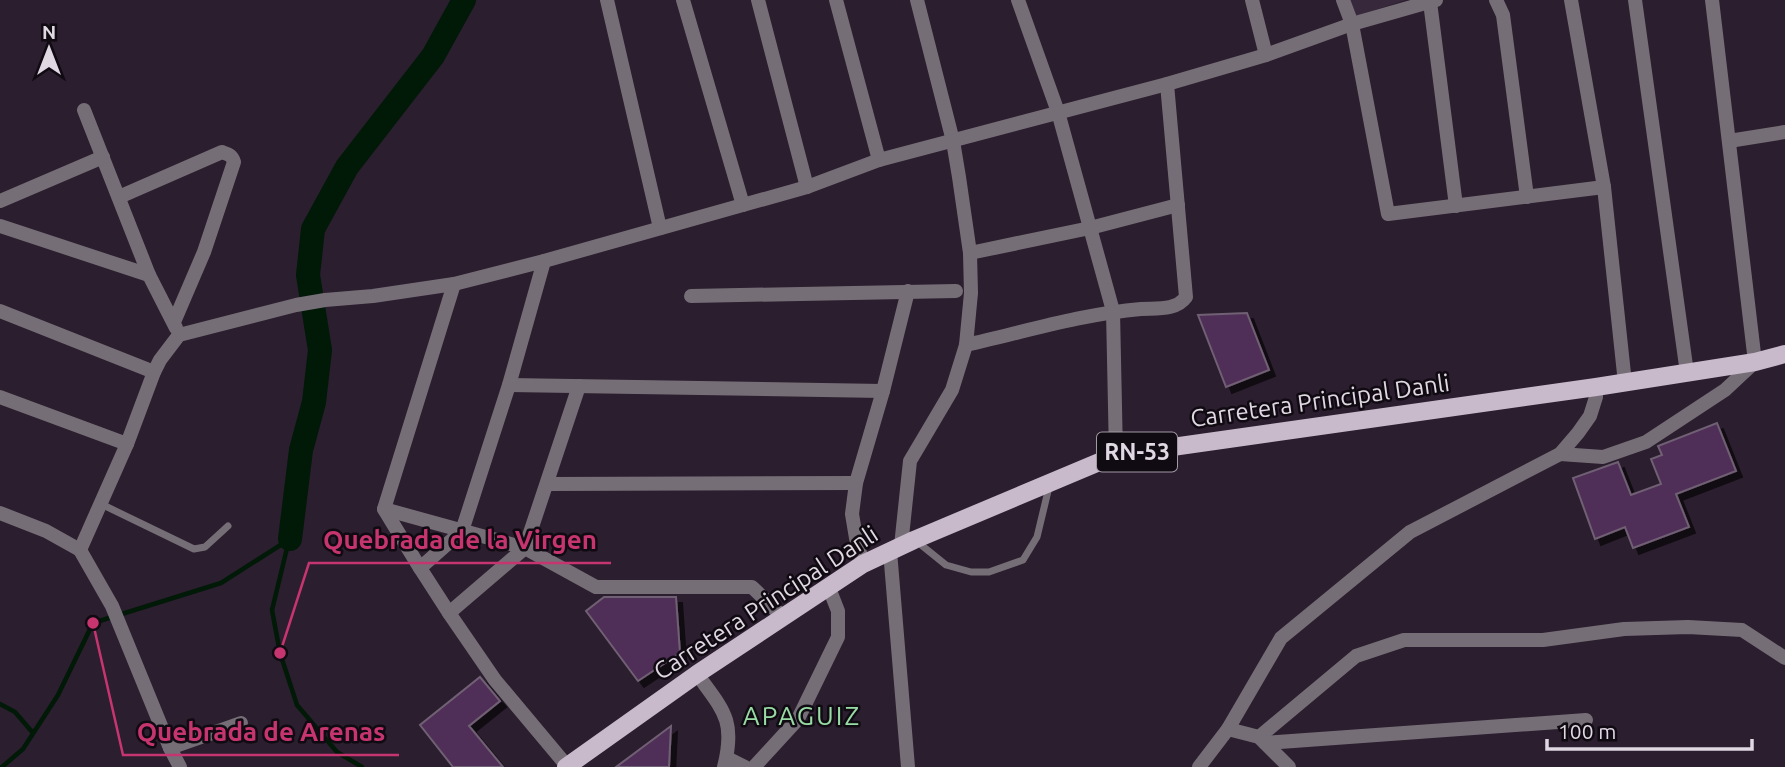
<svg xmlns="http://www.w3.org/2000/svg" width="1785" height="767" viewBox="0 0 1785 767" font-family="Ubuntu,sans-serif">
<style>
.built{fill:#38283c}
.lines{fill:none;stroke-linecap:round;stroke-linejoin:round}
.stream{stroke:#011907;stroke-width:4.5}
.river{stroke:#011907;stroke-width:24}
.building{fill:#502e58;stroke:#706073;stroke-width:2;filter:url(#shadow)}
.service{stroke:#756e77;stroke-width:7}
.minor{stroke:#756e77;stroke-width:14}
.tertiary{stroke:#756e77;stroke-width:14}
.primary{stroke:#c8b9cb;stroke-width:18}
.labels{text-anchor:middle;stroke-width:5;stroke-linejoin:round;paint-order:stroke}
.shield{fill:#100a12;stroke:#a29aa4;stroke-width:2}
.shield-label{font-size:23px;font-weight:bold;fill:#e0d8e3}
.street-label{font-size:24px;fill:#e0d8e3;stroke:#100a12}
.neighbourhood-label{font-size:26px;letter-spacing:2px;fill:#98dba5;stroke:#100a12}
.leader{fill:none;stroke:#c6356f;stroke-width:2.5}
.callout-dot{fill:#c6356f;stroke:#100a12;stroke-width:2.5}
.callout-label{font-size:26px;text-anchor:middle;font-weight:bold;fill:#c6356f;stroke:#100a12;stroke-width:5;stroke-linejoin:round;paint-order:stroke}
</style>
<defs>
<filter id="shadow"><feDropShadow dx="6" dy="6" stdDeviation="0" flood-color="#0009"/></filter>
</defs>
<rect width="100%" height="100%" fill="#2b1e2e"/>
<path class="built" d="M1348,0H1406L1353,17Z"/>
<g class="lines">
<g class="stream">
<path d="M289,540L272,610L280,653L297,705L337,752L362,767"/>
<path d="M0,704L15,712L33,733"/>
<path d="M2,767L23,749L58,695L93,623L221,583L290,539"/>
</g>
<path class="river" d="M290,539L301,450L314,402L320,350L308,275L313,229L347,167L433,56L464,0"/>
</g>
<g class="building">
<path d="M1247,313L1269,370L1226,387L1198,315Z"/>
<path d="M1717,423L1736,471L1676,494L1689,527L1633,548L1625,527L1595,539L1573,478L1618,462L1631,495L1661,484L1651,459L1662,455L1658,446Z"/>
<path d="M604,597H676L680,653L638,681L586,611Z"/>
<path d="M480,677L500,701L469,726L503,767H453L420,725Z"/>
<path d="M671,726L669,767H616Z"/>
</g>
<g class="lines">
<g class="service">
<path d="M101,504L194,549L205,547L228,526"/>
<path d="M915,540L946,565L971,572H989L1023,560L1037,537L1049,487"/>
</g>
<g class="minor">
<path d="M607,0L660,228"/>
<path d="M683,0L743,205"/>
<path d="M758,0L807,187"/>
<path d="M836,0L879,160"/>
<path d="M1018,0L1058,112L1113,311L1116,455"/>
<path d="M1252,0L1266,55"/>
<path d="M1343,0L1352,24L1388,214L1604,187"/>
<path d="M1496,0L1503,15L1527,197"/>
<path d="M1571,0L1604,187L1625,383"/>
<path d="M1635,0L1687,373"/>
<path d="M1430,2L1456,206"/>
<path d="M84,110L149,275L176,328"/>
<path d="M1729,141L1785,132"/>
<path d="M119,197L222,152C228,154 232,155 234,162L204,252L174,322"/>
<path d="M0,201L103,157"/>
<path d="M0,226L149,275"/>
<path d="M970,253L1090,228L1178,205"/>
<path d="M691,296L956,291"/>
<path d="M0,311L154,372"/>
<path d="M966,345C1024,332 1082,314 1141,309C1156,308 1176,311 1186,297L1167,84"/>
<path d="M509,385L883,391"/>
<path d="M0,397L127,444"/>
<path d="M1560,454L1603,457L1646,442L1725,390L1755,362L1712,0"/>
<path d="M548,484L856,483"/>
<path d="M384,509L525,548L596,587H752L783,617"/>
<path d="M0,513L46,531L80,550L112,606L170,748L180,767"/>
<path d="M901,546L910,461L952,390L966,345L971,293L970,253L959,177L953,141L917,0"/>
<path d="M80,550L127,444L154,372L160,360L179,335L296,305L325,300L373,296L454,284L544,261L807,187L879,160L1167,84L1266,55L1352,24L1436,0"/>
<path d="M890,551L908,767"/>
<path d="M863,564L856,538L852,514L856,483L883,391L908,291"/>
<path d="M420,568L384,509L454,284"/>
<path d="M449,613L420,568L462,531L509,385L544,261"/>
<path d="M697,674C723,710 736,720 724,767"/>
<path d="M1228,729L1259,737L1289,767"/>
<path d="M1259,737L1356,656L1404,640H1543L1624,629L1688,627L1742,630L1785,658"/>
<path d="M1265,743L1586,720"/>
<path d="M170,748L241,723"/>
<path d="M727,758L745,767"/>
<path d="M567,766L495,680L449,613L525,548L579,386"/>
<path d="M754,767L798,719L838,637V611L829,588"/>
</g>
<path class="tertiary" d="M1199,767L1228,729L1281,638L1410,532L1560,454L1578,433L1590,416L1596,397V387"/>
<path class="primary" d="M566,767L697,674L863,564L914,540L1116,455L1596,387L1755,362L1785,354"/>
</g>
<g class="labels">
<rect class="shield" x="1097" y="432.5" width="80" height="39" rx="5"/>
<g class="shield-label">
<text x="1137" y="460">RN-53</text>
</g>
<g class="street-label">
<text transform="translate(1320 401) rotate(-8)" y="8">Carretera Principal Danli</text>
<text transform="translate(766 603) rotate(-33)" y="8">Carretera Principal Danli</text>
</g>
<g class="neighbourhood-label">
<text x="802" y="725">APAGUIZ</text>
</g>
</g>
<path class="leader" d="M280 653L309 563H611M93 623L123 755H399"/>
<g class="callout-dot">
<circle cx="280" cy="653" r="7"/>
<circle cx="93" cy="623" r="7"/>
</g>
<g class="callout-label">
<text x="460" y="549">Quebrada de la Virgen</text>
<text x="261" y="741">Quebrada de Arenas</text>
</g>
<g transform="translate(49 49)" stroke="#100a12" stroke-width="5" paint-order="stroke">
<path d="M0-5L12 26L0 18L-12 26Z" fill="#e0d8e3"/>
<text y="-10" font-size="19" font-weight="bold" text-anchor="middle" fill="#e0d8e3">N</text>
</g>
<path d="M1547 739v10h205v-10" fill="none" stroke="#e0d8e3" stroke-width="3.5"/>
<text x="1558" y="739" font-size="21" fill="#e0d8e3" stroke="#100a12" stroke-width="5" paint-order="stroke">100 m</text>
</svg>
